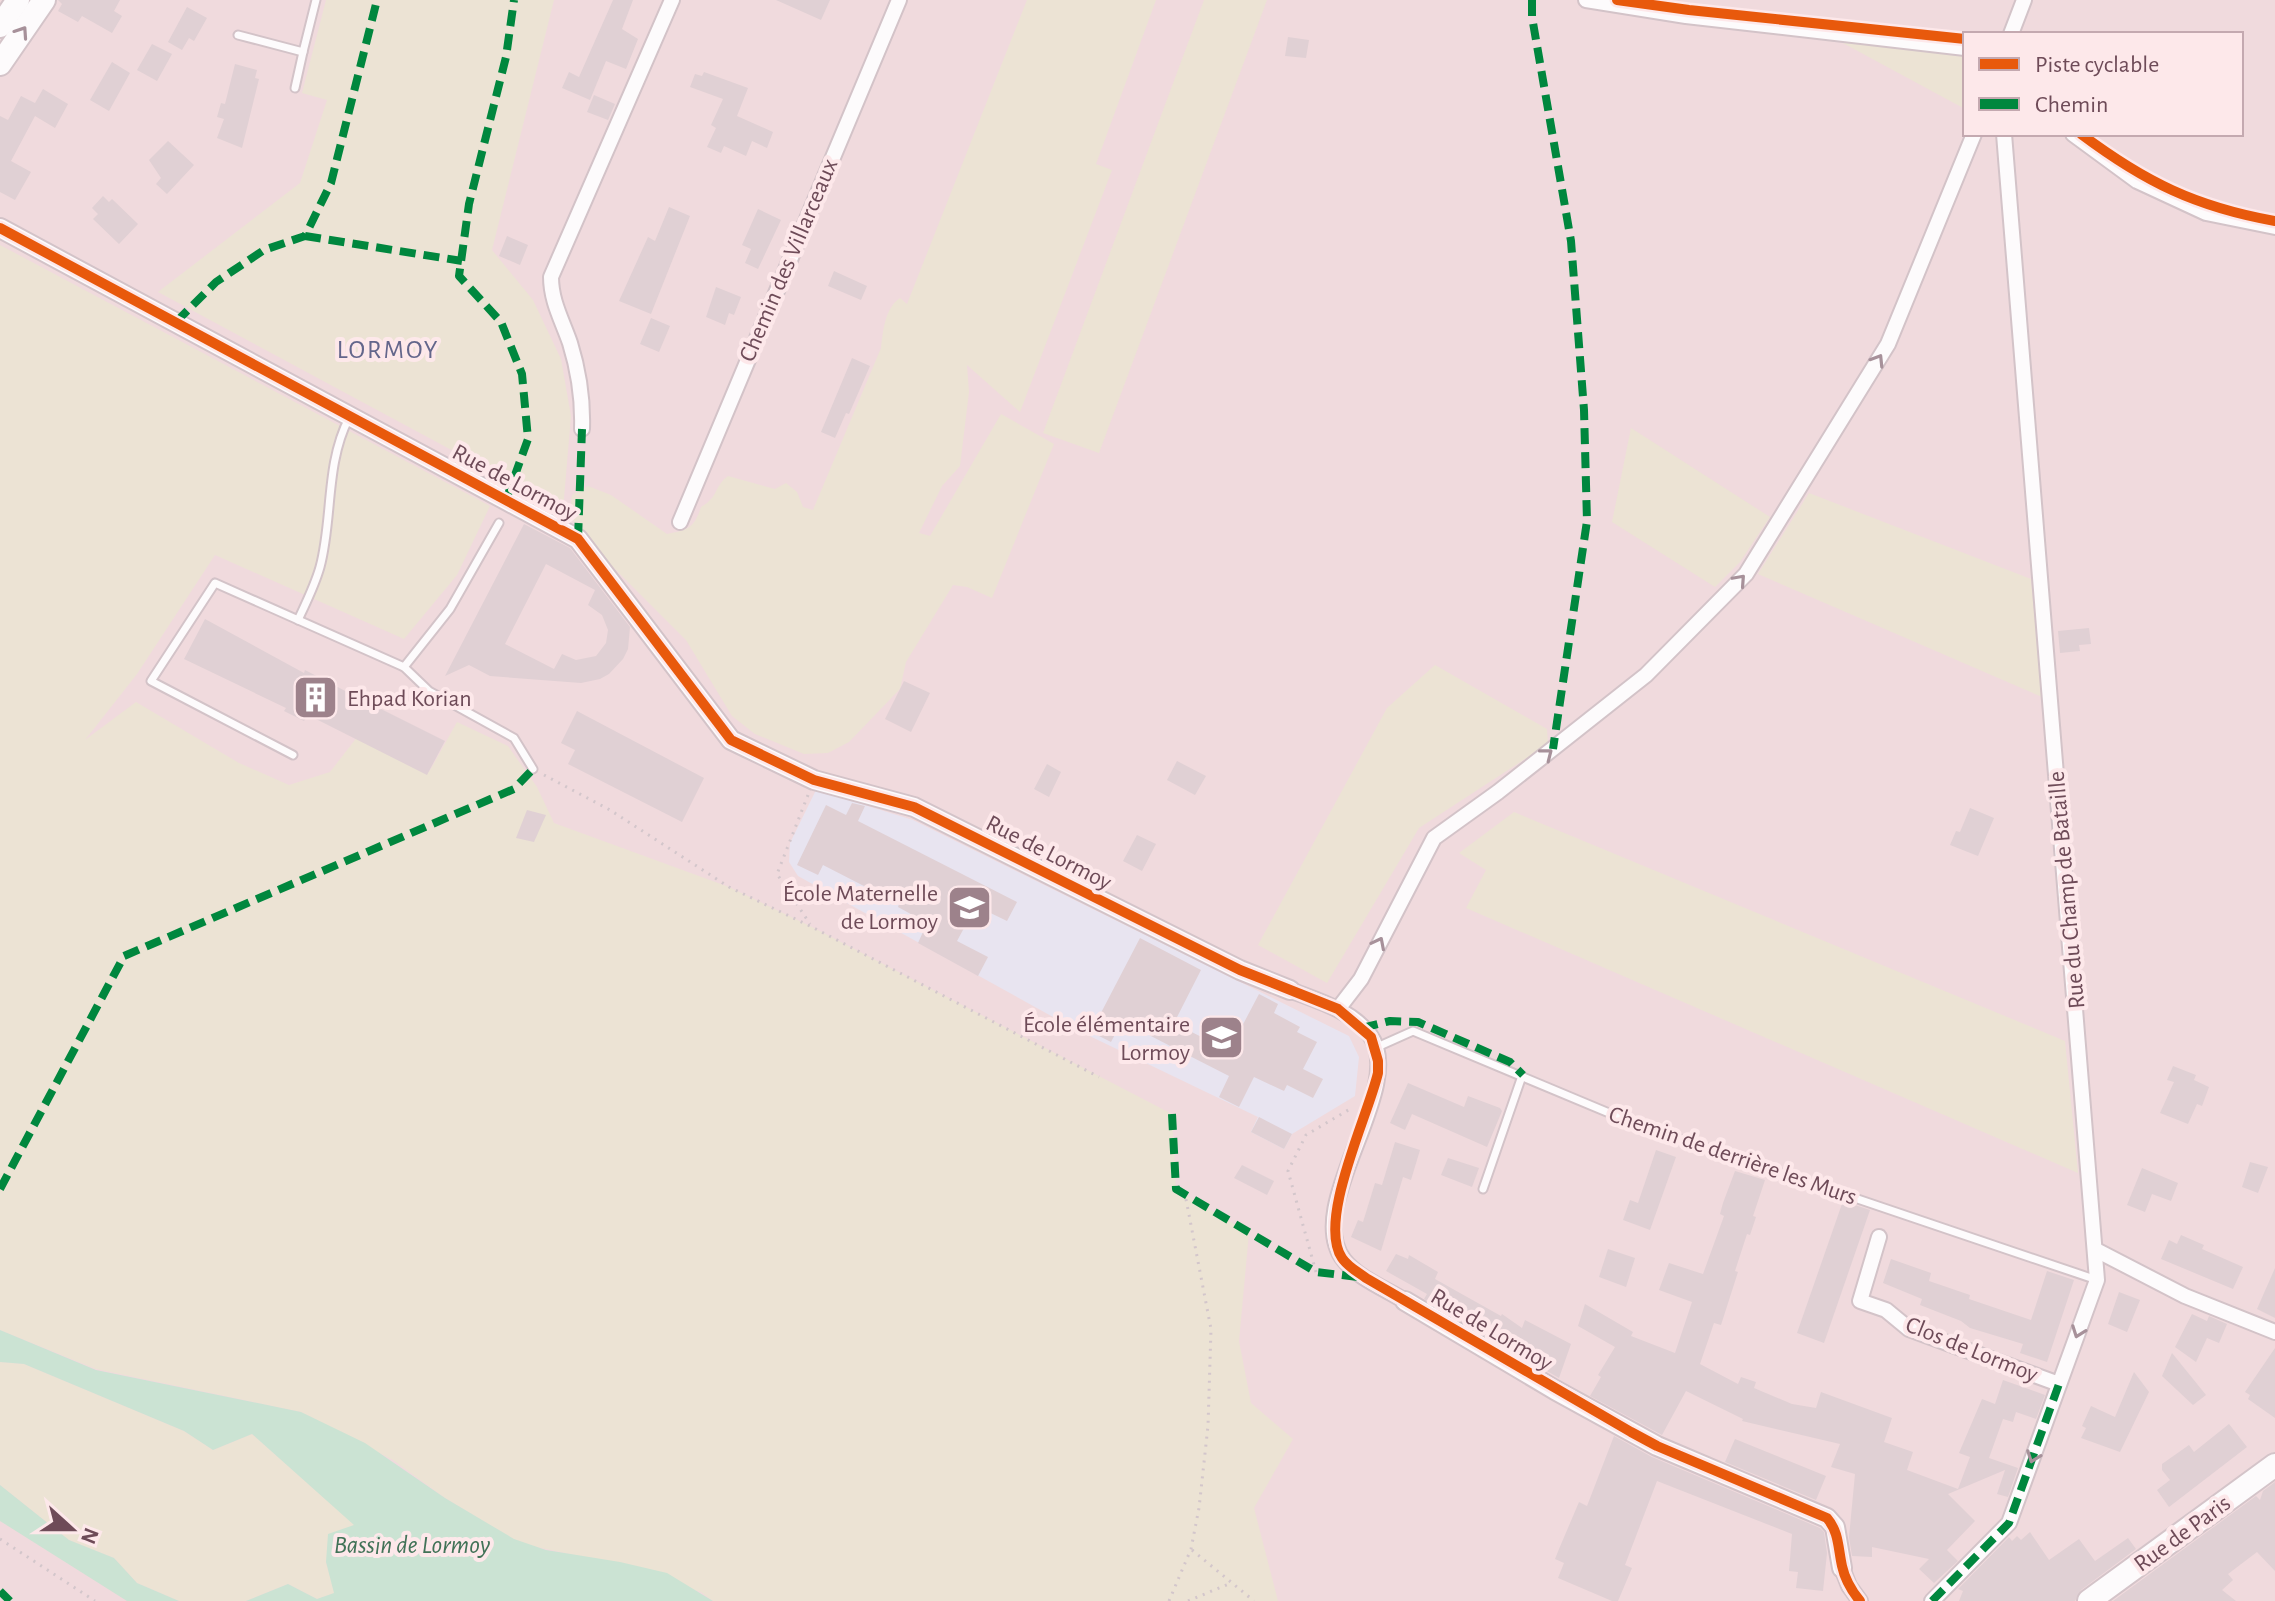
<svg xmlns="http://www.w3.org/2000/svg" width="2275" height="1601" viewBox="0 0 2275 1601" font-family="'Alegreya Sans',sans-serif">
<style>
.residential{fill:#f0dadd;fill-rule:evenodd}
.education{fill:#e8e4f0}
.green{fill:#ece3d4}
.water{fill:#cbe3d3}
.building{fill:#e0d0d4;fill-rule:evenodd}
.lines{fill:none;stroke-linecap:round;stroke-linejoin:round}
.service-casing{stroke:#d3c3c8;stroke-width:11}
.minor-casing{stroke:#d3c3c8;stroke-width:18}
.tertiary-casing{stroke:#d3c3c8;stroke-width:22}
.secondary-casing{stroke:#d4c4c9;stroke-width:26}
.path{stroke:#d3c6cb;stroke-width:3;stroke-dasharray:2 6;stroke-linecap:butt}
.service{stroke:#fdfbfc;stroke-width:7}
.minor{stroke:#fdfbfc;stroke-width:14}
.tertiary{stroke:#fdfbfc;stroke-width:18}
.secondary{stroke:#fdfbfc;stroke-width:22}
.quiet{stroke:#00873e;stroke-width:8;stroke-dasharray:16 8;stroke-linecap:butt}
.cycleway-casing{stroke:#fde8ea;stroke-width:15}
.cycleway{stroke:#e8590c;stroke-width:10}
.oneway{stroke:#a7919a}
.labels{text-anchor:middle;stroke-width:8;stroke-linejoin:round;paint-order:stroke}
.street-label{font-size:24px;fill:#6e4b58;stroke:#fde8ea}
.poi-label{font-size:24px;fill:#6e4b58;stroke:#fde8ea;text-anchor:end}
.neighbourhood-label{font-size:26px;letter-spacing:2px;fill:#63668b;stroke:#fde8ea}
.water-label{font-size:26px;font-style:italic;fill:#417257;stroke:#fde8ea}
</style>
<rect width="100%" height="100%" fill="#f4e7e9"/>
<path class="residential" d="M0,0H2275V1601H0ZM1965,34H2241V134H1965Z"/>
<path class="education" d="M816,790L913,820L1349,1036L1359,1057L1355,1096L1292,1134L1284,1149L1251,1132L1258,1117L1073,1028L798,876L789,862L790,843Z"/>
<g class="green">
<path d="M326,0H554L492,250L533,300L561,359L571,416L563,510L158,292L300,183L327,100L302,93Z"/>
<path d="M1027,0H1156L1096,164L1112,170L1020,412L967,365L969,392L960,466L942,486L919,533L930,536L1001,414L1054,444L992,598L967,587L953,585L906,662L900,689L849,742L828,753L804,754L755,734L732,716L686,640L582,536L570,514L572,495L588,486L611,495L667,534C687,530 694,529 701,507C719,497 714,486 728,476L775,489L786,483L797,492L803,507L813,510L881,348C883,331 885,308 900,298L907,304Z"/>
<path d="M1204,0H1267L1099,453L1043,433Z"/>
<path d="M1828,35L1965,53V109Z"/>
<path d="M0,245L490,506L457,575L404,639L215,555L137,674L85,740L136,702L239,763L289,785L330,772L358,736L429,772L457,722L508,746L537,787L554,823L729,887L812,927L1172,1114L1176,1189L1249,1233L1239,1341L1251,1403L1293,1439L1254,1508L1278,1601H713L701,1592L579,1556L532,1546L513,1539L445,1498L393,1460L301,1412L96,1369L0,1330Z"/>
<path d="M1631,428L1770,517L1740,562L1715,587L1612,522Z"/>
<path d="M1809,493L2031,579L2042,697L1758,574Z"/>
<path d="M1435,665L1547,729L1548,744L1419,828L1327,983L1258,945L1387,708Z"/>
<path d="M1514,812L2065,1041L2078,1173L1466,908L1486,870L1459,853Z"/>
<path d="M0,1362L24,1364L184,1431L213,1450L252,1434L355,1525L326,1562L335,1593L317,1599L288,1584L246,1601H179L137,1583L114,1558L69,1540L0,1485Z"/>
</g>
<g class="water">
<path d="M0,1330L96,1370L301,1412L365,1443L445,1498L514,1539L546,1550L620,1562L667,1573L713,1601H246L288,1584L317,1599L334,1593L326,1562L328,1534L354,1525L252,1434L213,1450L184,1431L24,1364L0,1362Z"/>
<path d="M0,1485L69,1540L114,1558L137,1583L179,1601H127L8,1526L0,1521Z"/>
</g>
<g class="building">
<path d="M58,0H120L114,11L122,16L112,33L82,16L78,22L58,11L62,4Z"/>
<path d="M613,0H633L622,29L638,39L626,69L606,61L590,100L562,88L569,72L579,77Z"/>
<path d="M776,0H830L821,20Z"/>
<path d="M187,7L207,18L194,41L189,38L182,50L168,42Z"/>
<path d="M1288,37L1309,40L1306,58L1285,56Z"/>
<path d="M152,44L172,54L157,81L137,70Z"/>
<path d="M112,62L130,73L109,111L90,100Z"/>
<path d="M235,64L257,70L255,78L259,79L242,148L217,138L224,119L217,117L221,103L225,104Z"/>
<path d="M704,72L748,88L737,116L773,132L767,148L752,141L746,156L724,146L721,153L707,147L716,128L711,125L723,99L690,87L695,74L702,76Z"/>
<path d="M43,89L68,104L55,128L35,116L11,161L31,172L15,200L0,192V116L8,120L21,96L35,103Z"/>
<path d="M594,95L615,104L608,120L587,112Z"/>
<path d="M168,141L194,165L167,194L156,184L161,178L149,160Z"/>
<path d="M103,196L109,202L112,199L138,224L119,244L93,219L98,214L92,208Z"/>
<path d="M669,207L690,216L651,314L619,301L648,237L655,241Z"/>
<path d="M758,209L781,220L758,269L745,263L751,249L742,245Z"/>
<path d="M507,236L528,245L520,265L499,256Z"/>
<path d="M834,271L867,286L861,300L828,286Z"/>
<path d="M716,287L741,297L734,315L729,313L725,325L706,317Z"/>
<path d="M651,318L670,326L659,352L640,344Z"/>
<path d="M852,358L870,366L849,414L846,413L835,438L821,432Z"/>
<path d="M524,524L570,548L630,627L628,649L623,659L609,674L600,679L581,683L490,676L469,665L445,676ZM546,564L595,590L588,605L602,615L608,630L606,643L596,656L576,660L562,654L554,669L505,644Z"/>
<path d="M205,619L304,673L305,670L353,695L358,686L385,701L375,706L445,741L427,775L308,715L304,721L284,711L286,708L184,659Z"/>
<path d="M2089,628L2091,644L2079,645L2080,651L2060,653L2058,631Z"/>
<path d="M904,681L930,693L911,732L885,719Z"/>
<path d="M577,711L704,778L682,822L568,764L575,750L561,743Z"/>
<path d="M1177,761L1206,776L1195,795L1167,780Z"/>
<path d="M1047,764L1061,772L1049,797L1034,789Z"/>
<path d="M852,803L865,806L858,821L1017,902L1007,921L976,906L957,941L988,957L978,976L918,943L927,923L898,907L899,904L823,865L818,875L797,865L826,805L846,815Z"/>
<path d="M1970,808L1994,818L1978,856L1950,845L1956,831L1960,832Z"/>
<path d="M527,810L546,815L534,842L516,838Z"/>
<path d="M1137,835L1156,844L1142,871L1123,861Z"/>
<path d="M1140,938L1201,970L1174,1023L1229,1051L1259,994L1278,1004L1274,1013L1300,1027L1297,1032L1317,1042L1303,1069L1323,1079L1313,1098L1287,1085L1284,1091L1254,1077L1239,1107L1219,1097L1229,1076L1176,1049L1122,1021L1111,1042L1091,1032Z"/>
<path d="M2173,1066L2196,1075L2194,1080L2209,1087L2202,1106L2197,1104L2188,1124L2160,1113L2174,1082L2167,1080Z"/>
<path d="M1408,1083L1464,1107L1468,1096L1500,1108L1502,1111L1487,1147L1412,1114L1405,1130L1390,1123Z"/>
<path d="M1259,1117L1292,1134L1284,1149L1251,1132Z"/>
<path d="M1395,1142L1420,1150L1411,1180L1403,1177L1381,1251L1351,1237L1358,1220L1363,1222L1375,1183L1382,1185Z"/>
<path d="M1656,1150L1676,1157L1650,1230L1623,1220L1630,1200L1638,1203Z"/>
<path d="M1448,1158L1479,1168L1472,1187L1441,1175Z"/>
<path d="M2250,1162L2268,1167L2258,1193L2242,1187Z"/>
<path d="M1242,1165L1274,1181L1267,1195L1234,1178Z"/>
<path d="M2142,1168L2178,1183L2171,1201L2152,1194L2145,1212L2127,1205Z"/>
<path d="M1735,1171L1765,1180L1753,1216L1756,1217L1750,1235L1747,1234L1735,1271L1738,1272L1721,1325L1714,1323L1700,1364L1738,1384L1741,1377L1756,1382L1754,1388L1792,1404L1816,1408L1821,1392L1892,1418L1884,1442L1913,1452L1907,1470L1958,1489L1970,1457L1959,1453L1982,1399L1995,1404L2003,1380L2045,1395L2036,1419L2016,1412L2013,1422L2003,1419L1989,1458L2018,1468L2008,1497L1997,1494L2005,1470L1948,1494L1975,1521L1947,1550L1958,1561L1934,1583L1919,1569L1929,1559L1872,1547V1557L1852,1556L1849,1537L1855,1474L1831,1467L1840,1444L1742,1421L1743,1419L1686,1391L1662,1435L1590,1396L1601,1377L1598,1375L1615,1347L1578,1326L1585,1304L1633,1332L1631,1336L1675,1353L1692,1302L1659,1290L1669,1263L1703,1274L1724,1216L1720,1214L1723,1203Z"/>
<path d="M1843,1201L1870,1210L1824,1343L1797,1333Z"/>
<path d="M2181,1235L2204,1245L2202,1249L2243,1267L2233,1289L2161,1259L2169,1240L2177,1244Z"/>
<path d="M1608,1249L1635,1258L1626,1287L1599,1277Z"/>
<path d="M1396,1254L1408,1259L1409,1255L1438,1272L1435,1279L1501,1316L1502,1314L1522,1328L1525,1320L1571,1344L1559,1378L1424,1299L1427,1294L1386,1271Z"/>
<path d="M1891,1259L1931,1273L1929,1281L1970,1295L1969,1299L2031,1320L2047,1271L2074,1280L2047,1362L2020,1353L2023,1344L1970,1328L1961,1321L1920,1305L1922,1299L1883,1283Z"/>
<path d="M2275,1268V1318L2257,1309Z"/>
<path d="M2119,1292L2140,1300L2127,1332L2108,1324Z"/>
<path d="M2192,1314L2207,1321L2209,1316L2227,1324L2219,1343L2207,1338L2196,1362L2175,1347Z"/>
<path d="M2275,1348V1418L2248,1399L2250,1395L2245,1392Z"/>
<path d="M2172,1353L2206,1395L2193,1405L2162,1376Z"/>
<path d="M2134,1372L2149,1392L2120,1452L2081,1438L2086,1428L2082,1426L2091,1406L2115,1417Z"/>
<path d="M2229,1424L2247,1447L2169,1507L2157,1490L2170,1480L2162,1470V1464L2189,1445L2194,1452Z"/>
<path d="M1614,1436L1652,1457L1820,1528L1824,1532L1827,1553L1823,1591L1796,1588L1798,1572L1789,1571L1792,1534L1657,1481L1625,1565L1632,1568L1618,1601H1612L1558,1578L1564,1563L1555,1559L1559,1549L1579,1502L1587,1506Z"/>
<path d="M1735,1439L1826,1476L1816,1500L1725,1462Z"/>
<path d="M2275,1482V1571L2257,1552L2228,1574L2233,1580L2222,1590L2236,1601H2113L2256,1496L2260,1500L2263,1491Z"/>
<path d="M2030,1532L2049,1560L2079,1539L2095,1561L2128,1538L2136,1549L2081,1590L2075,1601H1959L1963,1591L1958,1589L2009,1537L2012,1541L2017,1536L2021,1540Z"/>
</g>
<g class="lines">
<defs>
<g id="service">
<path d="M238,35L303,52L316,0"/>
<path d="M295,88L303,52"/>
<path d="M298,620C306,603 315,585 320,567C333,520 325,464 349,418"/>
<path d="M404,667L429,691L514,738L533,769"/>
<path d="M293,755L151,681L215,583L404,667L450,609L499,523"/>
<path d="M1375,1048L1413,1031L1633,1123L2097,1280"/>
<path d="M1483,1189L1522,1076"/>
</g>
<g id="minor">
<path d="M1586,0L1686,16L1965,48"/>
<path d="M2011,34L2024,0"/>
<path d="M2073,134L2137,181L2206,213L2275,227"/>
<path d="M582,429C583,399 579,372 570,343C562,320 551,301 551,277L672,0"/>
<path d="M680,522L899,0"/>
<path d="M1290,990C1318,1001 1351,1010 1370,1035C1408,1088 1301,1206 1344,1260C1358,1278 1386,1289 1405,1301"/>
<path d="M1338,1009L1361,979L1434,838L1498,792L1646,675L1746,574L1888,344L1974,134"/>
<path d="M1879,1237L1860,1301L1886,1310L1909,1329L2059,1384"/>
<path d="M2096,1250L2185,1296L2275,1332"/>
<path d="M1842,1568L1849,1586L1860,1601"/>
<path d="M1932,1601L2009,1523L2097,1280L2004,134"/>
</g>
<g id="tertiary">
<path d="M0,228L578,539L731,740L814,780L914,807L1240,970L1290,990"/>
<path d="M1405,1301L1555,1390L1657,1446L1827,1518L1835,1527L1842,1568"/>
</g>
<g id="secondary">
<path d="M0,26L18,0"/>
<path d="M0,64L44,0"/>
<path d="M2089,1601L2275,1465"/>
</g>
</defs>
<use href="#service" class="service-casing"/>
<use href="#minor" class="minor-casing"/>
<use href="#tertiary" class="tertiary-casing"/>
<use href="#secondary" class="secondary-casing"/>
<g class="path">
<path d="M544,775L610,810L729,887L812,927L1099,1077"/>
<path d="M808,795L777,874L810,924"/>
<path d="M1316,1272L1288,1171L1306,1135L1350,1109"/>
<path d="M0,1539L95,1601"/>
<path d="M1192,1550L1254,1601"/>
<path d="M1169,1601L1191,1549L1199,1508L1208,1426L1211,1329L1185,1194"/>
<path d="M1188,1601L1231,1583"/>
</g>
<use href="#service" class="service"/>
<use href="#minor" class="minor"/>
<use href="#tertiary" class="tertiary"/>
<use href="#secondary" class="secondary"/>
<g class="quiet">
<path d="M1532,0V17L1571,241L1584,410L1587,521L1553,749"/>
<path d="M305,236L462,261"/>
<path d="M176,322L216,282L264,250L305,236L331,183L377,0"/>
<path d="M506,500L528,439L522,374L501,322L459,276L469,204L506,57L514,0"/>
<path d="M578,539L582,429"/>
<path d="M1362,1028L1390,1021L1418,1022L1510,1062L1523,1075"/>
<path d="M1172,1114L1176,1189L1316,1272L1358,1277"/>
<path d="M0,1189L124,956L514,789L533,769"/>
<path d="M0,1591L10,1601"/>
<path d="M1932,1601L2009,1523L2059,1384"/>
</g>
<defs>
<g id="cycleway">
<path d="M1617,0L1689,10L1965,39"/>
<path d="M2081,134C2145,182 2196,207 2275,221"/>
<path d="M0,228L578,539L731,740L814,780L914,807L1240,970L1338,1009L1371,1037L1378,1061V1073C1368,1116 1317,1221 1342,1258C1348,1267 1358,1272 1366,1278L1631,1432L1657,1446L1827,1518C1839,1532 1838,1548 1842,1566C1845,1580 1851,1590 1860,1601"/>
</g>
</defs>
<use href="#cycleway" class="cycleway-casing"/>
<use href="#cycleway" class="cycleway"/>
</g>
<defs><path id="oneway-chevron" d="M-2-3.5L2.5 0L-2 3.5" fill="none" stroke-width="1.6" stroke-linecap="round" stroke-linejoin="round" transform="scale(2)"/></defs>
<g class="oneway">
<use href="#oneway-chevron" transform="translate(22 32) rotate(-56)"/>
<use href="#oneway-chevron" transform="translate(1878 360) rotate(-58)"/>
<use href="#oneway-chevron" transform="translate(1740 580) rotate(-48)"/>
<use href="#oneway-chevron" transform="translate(1547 754) rotate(-38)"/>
<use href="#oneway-chevron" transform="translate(1379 943) rotate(-63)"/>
<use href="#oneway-chevron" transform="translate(2078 1332) rotate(110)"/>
<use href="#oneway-chevron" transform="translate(2033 1457) rotate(110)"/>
</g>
<defs>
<symbol id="building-square" viewBox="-11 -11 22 22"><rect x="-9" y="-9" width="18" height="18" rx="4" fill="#9d828b" stroke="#fde8ea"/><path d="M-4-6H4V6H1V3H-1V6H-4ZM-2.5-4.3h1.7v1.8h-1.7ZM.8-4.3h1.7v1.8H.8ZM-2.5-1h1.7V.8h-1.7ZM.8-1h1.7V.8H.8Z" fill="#fff"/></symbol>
<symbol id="school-square" viewBox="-11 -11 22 22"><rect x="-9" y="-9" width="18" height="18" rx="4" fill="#9d828b" stroke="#fde8ea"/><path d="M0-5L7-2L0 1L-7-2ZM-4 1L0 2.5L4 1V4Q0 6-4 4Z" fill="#fff"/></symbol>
</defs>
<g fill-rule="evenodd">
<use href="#building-square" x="290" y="672" width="51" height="51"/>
<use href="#school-square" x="944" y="882" width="51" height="51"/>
<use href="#school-square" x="1196" y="1012" width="51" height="51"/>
</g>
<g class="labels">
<g class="street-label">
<text transform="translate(788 260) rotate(-67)" y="8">Chemin des Villarceaux</text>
<text transform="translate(515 482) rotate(28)" y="8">Rue de Lormoy</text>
<text transform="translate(1049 852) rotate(27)" y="8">Rue de Lormoy</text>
<text transform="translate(2066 890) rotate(-95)" y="8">Rue du Champ de Bataille</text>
<text transform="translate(1733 1155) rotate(19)" y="8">Chemin de derrière les Murs</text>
<text transform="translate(1492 1329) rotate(31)" y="8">Rue de Lormoy</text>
<text transform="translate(1972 1349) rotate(22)" y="8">Clos de Lormoy</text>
<text transform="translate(2182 1533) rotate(-36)" y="8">Rue de Paris</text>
</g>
<g class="poi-label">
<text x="347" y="706" text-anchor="start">Ehpad Korian</text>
<text x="938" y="901">École Maternelle<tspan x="938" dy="28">de Lormoy</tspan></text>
<text x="1190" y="1032">École élémentaire<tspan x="1190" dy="28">Lormoy</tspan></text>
</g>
<g class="neighbourhood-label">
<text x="388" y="358">LORMOY</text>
</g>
<g class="water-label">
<text x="412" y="1553">Bassin de Lormoy</text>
</g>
</g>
<rect x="1963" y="32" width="280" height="104" fill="#fde8ea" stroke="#c4a9b0" stroke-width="2"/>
<rect x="1979" y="58" width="40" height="12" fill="#e8590c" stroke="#c4a9b0" stroke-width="2"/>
<text x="2035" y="72" font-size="24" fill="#6e4b58">Piste cyclable</text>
<rect x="1979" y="98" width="40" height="12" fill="#00873e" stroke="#c4a9b0" stroke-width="2"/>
<text x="2035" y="112" font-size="24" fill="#6e4b58">Chemin</text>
<g transform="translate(72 1529) rotate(111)" stroke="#fde8ea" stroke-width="6" paint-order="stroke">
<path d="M0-6L14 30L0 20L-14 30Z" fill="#6e4b58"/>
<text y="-12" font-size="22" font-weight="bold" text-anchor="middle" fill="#6e4b58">N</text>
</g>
</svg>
